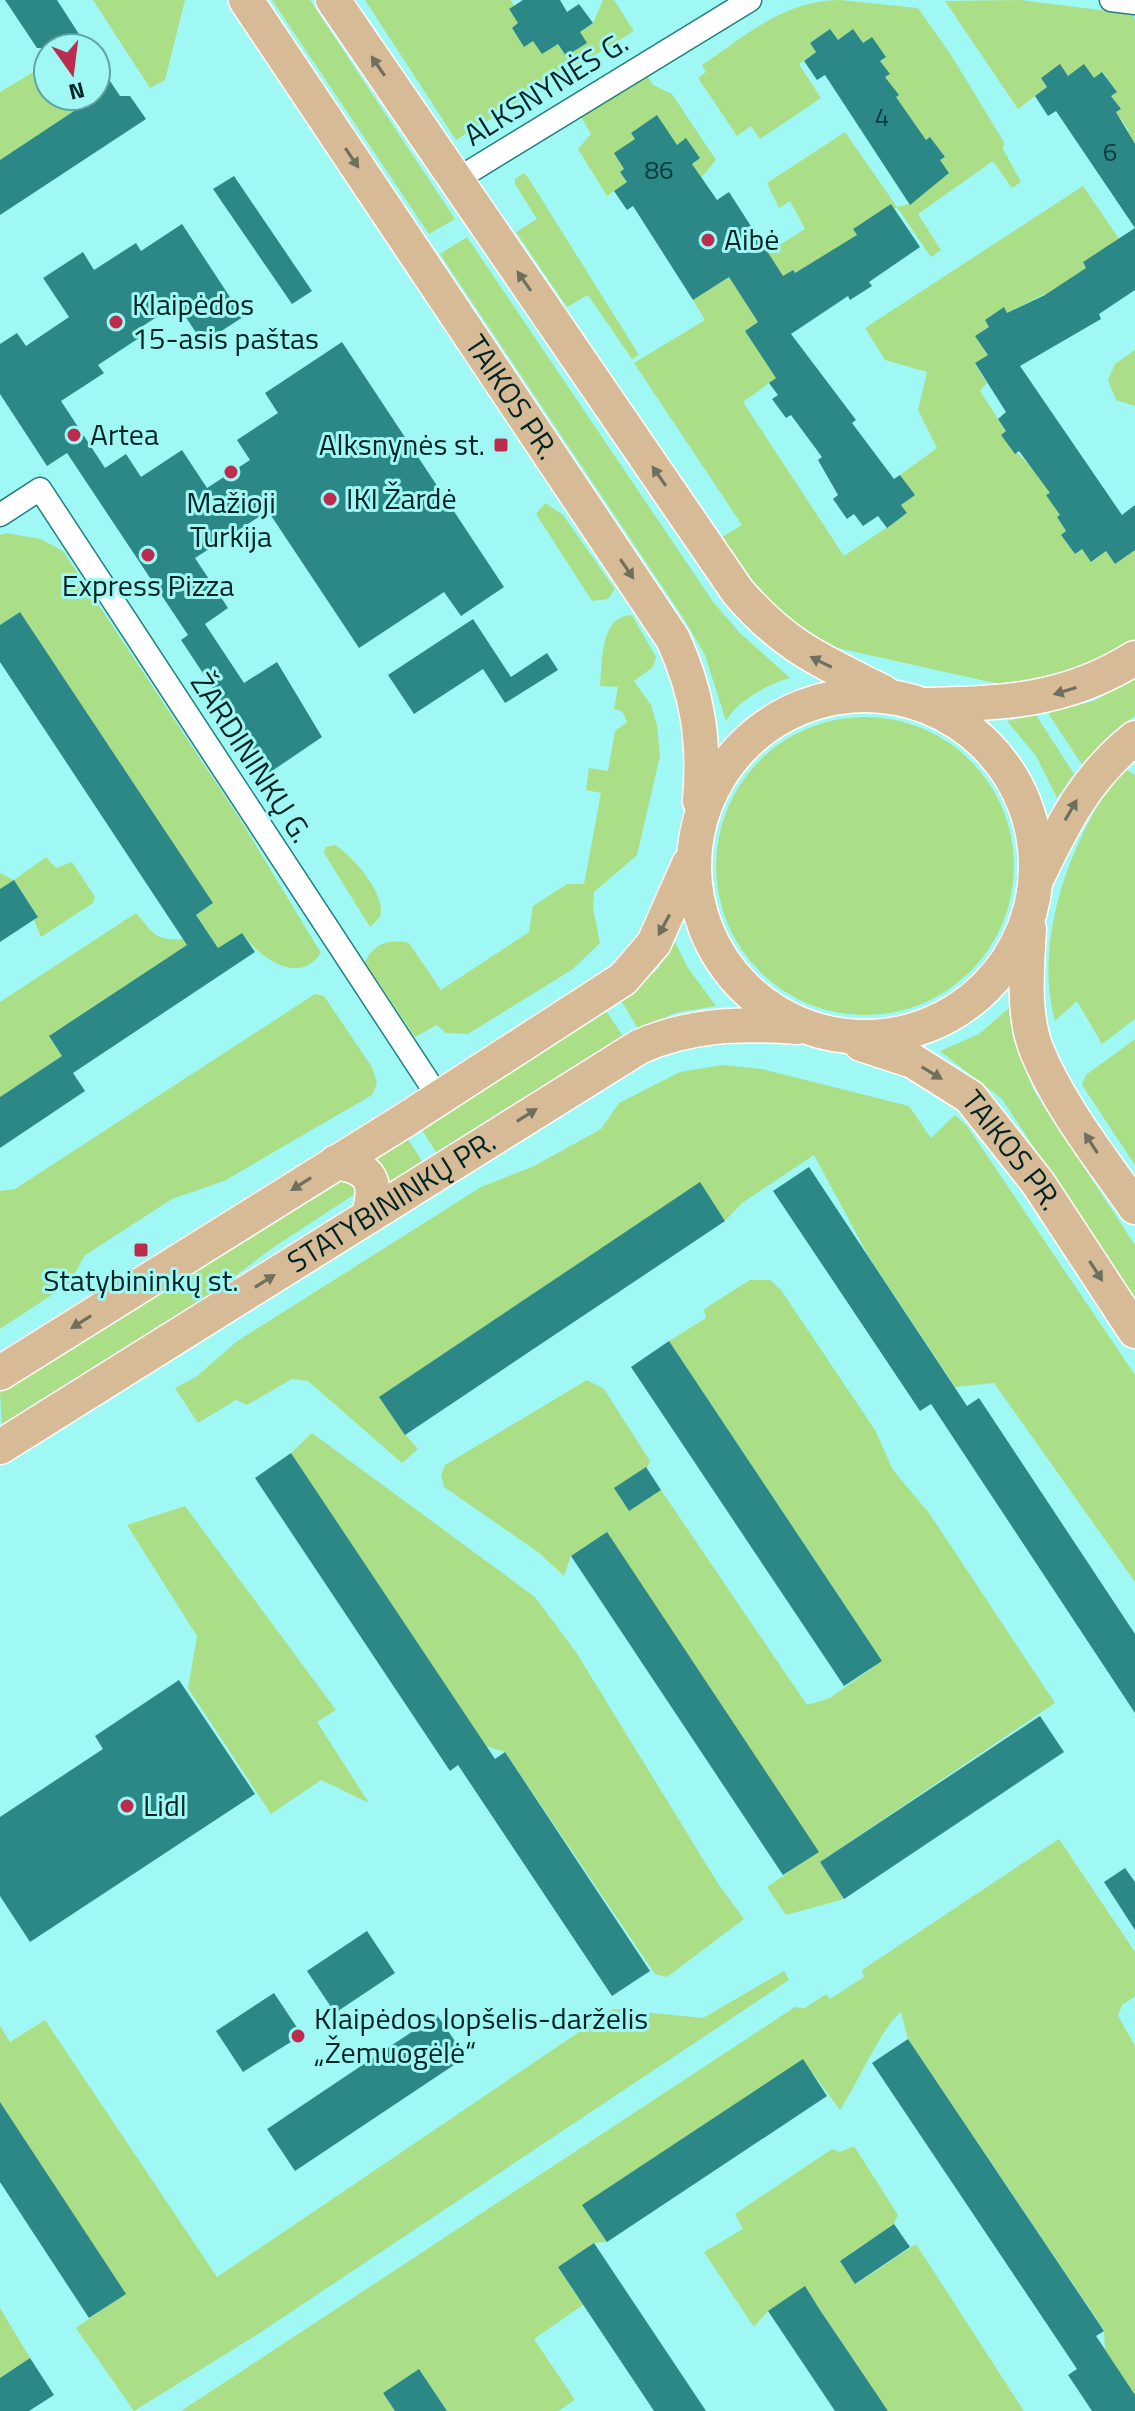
<svg xmlns="http://www.w3.org/2000/svg" width="1135" height="2411" viewBox="0 0 1135 2411" font-family="'Titillium Web',sans-serif">
<style>
.green{fill:#abdf87}
.building{fill:#2b8886}
.lines{fill:none;stroke-linecap:round;stroke-linejoin:round}
.minor-casing{stroke:#21807e;stroke-width:25}
.primary-casing{stroke:#fff;stroke-width:37}
.minor{stroke:#fff;stroke-width:22}
.primary{stroke:#d7bb97;stroke-width:34}
.oneway{fill:#6c705d}
.poi-dot{fill:#bc2c4d;stroke:#a0f8f5;stroke-width:3}
.labels{text-anchor:middle;stroke-width:6;stroke-linejoin:round;paint-order:stroke}
.number-label{font-size:26px;fill:#0b3d3c}
.street-label{font-size:30px;fill:#002423;stroke:#a0f8f5}
.poi-label{font-size:30px;fill:#002423;stroke:#a0f8f5;text-anchor:start}
</style>
<rect width="100%" height="100%" fill="#a0f8f5"/>
<g class="green">
<path d="M93,0H185L165,80L150,88Z"/>
<path d="M272,0H310L455,219L429,234Z"/>
<path d="M365,0H511L514,6L509,10L519,23L512,29L524,46L533,41L558,44L566,56L586,43L580,32L593,23L603,0H614L634,31L456,140Z"/>
<path d="M840,0L918,8L951,55L1004,142L1003,149L1021,182L1012,188L993,161L918,214L941,250L931,257L897,207L876,221L873,216L853,229L857,235L823,257L817,265L814,261L795,273L793,270L746,303L758,322L745,331L789,369L743,402L844,556L907,514L901,505L914,495L900,475L937,448L918,410L927,372L885,360L865,328L1083,186L1122,243L1103,249L1083,262L1086,268L1047,298L1044,294L1007,313L1003,308L985,320L989,327L976,336L988,355L975,364L987,383L980,391L1006,431L1001,435L1053,491L1047,495L1060,515L1057,518L1066,531L1061,535L1075,554L1082,549L1092,562L1106,551L1115,564L1135,550V641L1096,663L1040,680L999,684L833,647L794,628L749,583L717,540L742,525L634,363L705,320L693,300L805,229L790,201L779,208L767,183L845,132L897,207L912,203L949,173L940,160L945,157L930,137L926,140L903,107L893,100L898,95L885,77L889,73L880,61L885,56L872,37L863,43L853,29L838,40L810,43L816,52L799,64L821,98L760,139L751,126L737,136L698,78L706,72L702,65C746,35 785,0 840,0Z"/>
<path d="M1020,0L1132,14L1135,19V144L1124,135L1129,131L1116,112L1120,109L1111,96L1116,91L1103,72L1094,78L1084,65L1068,76L1060,65L1041,78L1047,87L1018,109L945,1Z"/>
<path d="M48,69V96H69L77,109L0,160V92L37,70Z"/>
<path d="M647,75L653,85L672,94L716,160L701,178L692,164L700,158L687,139L677,145L656,116L631,133L635,139L624,169L627,182L607,196L578,149L591,134L580,115Z"/>
<path d="M524,173L529,179L639,355L632,359L588,295L567,307L516,232L537,219L515,184V179Z"/>
<path d="M467,237L714,603L740,633L790,678C768,684 737,701 726,721L705,655L684,619L440,254Z"/>
<path d="M1135,350V406L1116,400L1108,380L1115,364Z"/>
<path d="M545,503L563,515L615,589L608,599L592,601L536,514Z"/>
<path d="M6,533L41,539L63,551L240,819L321,953C298,987 259,957 242,933L218,948L196,915L213,903L20,612L0,625V535Z"/>
<path d="M632,615L656,657L653,667L634,681L651,705L657,725L660,756L637,855L594,892L593,908L600,943L573,969L468,1034L446,1033L437,1025L415,1037L365,962C374,943 389,939 409,943L441,990L529,932L533,906L567,884H584L601,793L586,790L589,768L608,771L615,731L627,722L622,711L614,709L618,687L600,686C603,662 599,616 632,615Z"/>
<path d="M1135,677V716L1114,731L1082,765L1048,713L1094,701Z"/>
<path d="M1036,715L1074,774L1057,798L1036,756L1007,721Z"/>
<circle cx="865" cy="866" r="149"/>
<path d="M1123,768L1135,775V1019L1102,1044L1077,1001L1055,1021C1032,938 1073,833 1123,768Z"/>
<path d="M335,845C353,856 387,895 380,917L370,927L324,853L325,847Z"/>
<path d="M46,857L56,868L72,862L95,897L93,903L41,937L34,920L38,916L14,880L0,889V873L14,880Z"/>
<path d="M136,913C154,934 155,941 184,939L187,945L49,1036L62,1056L0,1097V1002Z"/>
<path d="M675,942L688,968L716,1006L675,1013L639,1030L620,999L658,969Z"/>
<path d="M315,994L324,996L372,1067L377,1083L372,1095L224,1181L172,1199L84,1256L70,1283L0,1329V1191L15,1189Z"/>
<path d="M1009,1008L1013,1038L1034,1091L1135,1245V1300L1002,1099L940,1051L979,1034Z"/>
<path d="M605,1009L625,1039L438,1155L420,1127Z"/>
<path d="M1135,1039V1165L1082,1085L1086,1075Z"/>
<path d="M722,1065L762,1069L909,1106L931,1138L955,1115L967,1126L1135,1375V1582L994,1383L955,1387L869,1257L814,1155L742,1203L725,1221L700,1183L405,1434L418,1449L402,1463L308,1381L292,1379L247,1405L236,1400L198,1423L175,1388L196,1377L236,1342L481,1187L534,1166L601,1129L619,1103L680,1072Z"/>
<path d="M406,1136L424,1164L390,1185L385,1171L373,1156Z"/>
<path d="M344,1175L352,1176L358,1192L271,1249L189,1311L2,1428L0,1391Z"/>
<path d="M750,1280H770L781,1290L875,1430L893,1470L929,1513L1055,1703L820,1862L844,1899L786,1915L767,1887L818,1852L606,1533L571,1556L564,1576L538,1552L444,1487L441,1475L445,1465L587,1380L604,1389L650,1461L629,1510L661,1490L807,1705L830,1698L882,1661L669,1341L706,1318L704,1309Z"/>
<path d="M312,1433L535,1597L576,1652L717,1882L744,1919L667,1977L655,1974L505,1752L486,1746L291,1453Z"/>
<path d="M185,1506L336,1710L317,1722L369,1803L321,1780L271,1814L188,1688L197,1636L127,1525Z"/>
<path d="M1059,1839L1135,1952V1996L1122,2005L1118,2016L1135,2046V2395L1105,2350L1104,2330L908,2039L901,2012C882,2026 857,2085 840,2110L803,2060L607,2242L594,2243L558,2267L583,2305L534,2339L575,2400L558,2411H447L419,2369L383,2393L395,2411H181L795,2007L805,2008L826,1994L830,1999L864,1977L862,1970Z"/>
<path d="M784,1971L789,1980L258,2334L134,2411L76,2328L125,2294L0,2102V2026L10,2042L45,2020L217,2277L613,2009L703,2018Z"/>
<path d="M854,2146L898,2215L894,2224L840,2261L856,2284L916,2244L1024,2411H888L805,2287L768,2311L754,2327L704,2252L743,2229L735,2214L832,2149L840,2152Z"/>
<path d="M0,2308L30,2358L0,2378Z"/>
</g>
<g class="building">
<path d="M5,0H57L88,48H37Z"/>
<path d="M523,0H560L567,12L579,4L593,23L580,32L587,43L566,56L558,44L542,54L533,41L524,47L512,28L518,23L509,9Z"/>
<path d="M830,29L838,40L853,29L863,43L872,37L886,57L880,61L890,74L885,77L899,95L896,97L926,140L930,137L945,157L940,160L949,173L910,205L825,75L817,80L804,61L816,52L810,43Z"/>
<path d="M96,60L120,96H130L146,119L0,215V160L77,109L69,96H96Z"/>
<path d="M1060,64L1068,76L1084,64L1094,78L1102,72L1117,92L1111,96L1121,109L1116,112L1135,144V228L1056,111L1048,116L1035,96L1047,87L1041,78Z"/>
<path d="M657,115L677,145L686,138L700,158L692,164L717,200L729,192L783,276L793,270L795,273L857,235L853,229L891,204L920,247L869,282L872,286L850,300L848,296L791,334L856,420L852,423L894,479L900,475L915,495L901,505L907,513L887,528L878,516L863,526L854,514L847,519L833,499L838,495L818,460L822,457L791,415L786,418L772,399L778,395L769,383L776,378L745,331L758,322L729,277L693,300L633,206L627,210L614,191L627,182L620,172L624,169L614,153L635,139L631,133Z"/>
<path d="M234,176L312,291L292,304L213,189Z"/>
<path d="M182,224L243,317L203,343L177,304L135,331L139,338L98,365L104,373L61,401L105,468L126,454L141,477L182,450L207,488L250,460L237,440L278,413L265,393L342,342L504,587L461,616L444,592L359,648L268,511L195,558L228,608L205,624L244,683L277,662L322,737L269,773L181,640L188,635L67,453L47,466L0,394V344L17,333L26,346L69,317L43,278L83,252L94,270L136,243L141,251Z"/>
<path d="M1135,228V290L1099,314L1101,319L1020,366L1122,515L1135,505V550L1115,564L1106,551L1091,562L1082,549L1075,554L1061,535L1066,531L1057,517L1060,515L1046,495L1050,493L1019,451L1015,454L1001,435L1006,431L998,419L1006,412L975,363L988,355L975,336L989,327L985,320L1004,307L1007,313L1045,295L1086,268L1083,262Z"/>
<path d="M20,612L213,903L196,915L218,948L242,933L255,952L73,1073L85,1091L0,1148V1097L62,1056L49,1036L187,945L0,662V625Z"/>
<path d="M473,619L511,677L547,653L558,670L505,703L483,669L414,714L388,675Z"/>
<path d="M14,880L38,917L0,942V889Z"/>
<path d="M809,1167L967,1406L979,1398L1135,1634V1713L931,1404L920,1411L773,1191Z"/>
<path d="M700,1182L725,1221L405,1435L379,1397Z"/>
<path d="M669,1341L882,1661L844,1686L631,1367Z"/>
<path d="M291,1453L495,1759L505,1752L650,1971L612,1996L458,1765L450,1771L255,1478Z"/>
<path d="M646,1467L661,1490L629,1511L614,1488Z"/>
<path d="M607,1532L819,1852L783,1875L571,1556Z"/>
<path d="M179,1680L255,1794L30,1942L0,1896V1817L103,1749L95,1736Z"/>
<path d="M1040,1716L1064,1752L844,1899L820,1862Z"/>
<path d="M1125,1868L1135,1882V1930L1104,1882Z"/>
<path d="M367,1931L395,1973L335,2013L307,1971Z"/>
<path d="M274,1993L302,2035L243,2072L216,2031Z"/>
<path d="M437,2015L466,2057L295,2171L267,2129Z"/>
<path d="M908,2039L1104,2331L1096,2336L1135,2395V2411H1092L1068,2375L1077,2369L872,2063Z"/>
<path d="M803,2059L827,2096L607,2242L582,2205Z"/>
<path d="M0,2102L126,2294L89,2318L0,2182Z"/>
<path d="M894,2224L910,2247L855,2284L840,2261Z"/>
<path d="M594,2243L706,2411H654L558,2267Z"/>
<path d="M805,2286L820,2310L888,2411H835L768,2311Z"/>
<path d="M30,2358L54,2395L29,2411H0V2378Z"/>
<path d="M419,2369L447,2411H395L383,2393Z"/>
</g>
<g class="lines">
<defs>
<g id="minor">
<path d="M1111,0L1135,3"/>
<path d="M456,180L750,0"/>
<path d="M0,515L40,489L439,1098"/>
</g>
<g id="primary">
<path id="s1" d="M246,0L673,639C698,694 705,741 700,801"/>
<path d="M333,0L738,592C786,647 819,660 883,692"/>
<circle cx="865" cy="866" r="171"/>
<path d="M924,705C1004,703 1065,702 1135,658"/>
<path d="M1038,876C1064,822 1087,776 1135,738"/>
<path d="M1029,929C1027,967 1022,1014 1037,1051C1060,1107 1101,1158 1135,1207"/>
<path id="s2" d="M861,1044L913,1061L970,1097L1038,1183L1135,1331"/>
<path d="M336,1162C371,1168 378,1181 369,1214"/>
<path d="M0,1373L405,1120L623,979L654,943L689,864"/>
<path id="s3" d="M0,1447L639,1047C690,1024 742,1023 797,1027"/>
</g>
</defs>
<use href="#minor" class="minor-casing"/>
<use href="#primary" class="primary-casing"/>
<use href="#minor" class="minor"/>
<use href="#primary" class="primary"/>
</g>
<defs><path id="oneway-solid" d="M-6-.8H1V-3.2L6.5 0L1 3.2V.8H-6Z" transform="scale(2)"/></defs>
<g class="oneway">
<use href="#oneway-solid" transform="translate(378 66) rotate(-124)"/>
<use href="#oneway-solid" transform="translate(352 158) rotate(56)"/>
<use href="#oneway-solid" transform="translate(524 281) rotate(-125)"/>
<use href="#oneway-solid" transform="translate(659 476) rotate(-125)"/>
<use href="#oneway-solid" transform="translate(627 569) rotate(56)"/>
<use href="#oneway-solid" transform="translate(821 662) rotate(-154)"/>
<use href="#oneway-solid" transform="translate(1065 691) rotate(163)"/>
<use href="#oneway-solid" transform="translate(1071 810) rotate(-60)"/>
<use href="#oneway-solid" transform="translate(664 925) rotate(118)"/>
<use href="#oneway-solid" transform="translate(932 1073) rotate(31)"/>
<use href="#oneway-solid" transform="translate(527 1115) rotate(-32)"/>
<use href="#oneway-solid" transform="translate(1091 1143) rotate(-123)"/>
<use href="#oneway-solid" transform="translate(301 1184) rotate(148)"/>
<use href="#oneway-solid" transform="translate(1096 1271) rotate(57)"/>
<use href="#oneway-solid" transform="translate(265 1281) rotate(-32)"/>
<use href="#oneway-solid" transform="translate(81 1322) rotate(148)"/>
</g>
<g class="poi-dot">
<circle cx="708" cy="240" r="8"/>
<circle cx="116" cy="322" r="8"/>
<circle cx="74" cy="435" r="8"/>
<rect x="493" y="437" width="16" height="16" rx="4"/>
<circle cx="231" cy="472" r="8"/>
<circle cx="330" cy="499" r="8"/>
<circle cx="148" cy="555" r="8"/>
<rect x="133" y="1242" width="16" height="16" rx="4"/>
<circle cx="127" cy="1806" r="8"/>
<circle cx="298" cy="2036" r="8"/>
</g>
<g class="labels">
<g class="number-label">
<text x="882" y="126">4</text>
<text x="1110" y="161">6</text>
<text x="659" y="179">86</text>
</g>
<g class="street-label">
<text transform="translate(546 89) rotate(-32)" y="10">ALKSNYNĖS G.</text>
<text dy="10" stroke="none"><textPath href="#s1" startOffset="478">TAIKOS PR.</textPath></text>
<text transform="translate(251 758) rotate(57)" y="10">ŽARDININKŲ G.</text>
<text dy="10" stroke="none"><textPath href="#s2" startOffset="190">TAIKOS PR.</textPath></text>
<text dy="10" stroke="none"><textPath href="#s3" startOffset="462">STATYBININKŲ PR.</textPath></text>
</g>
<g class="poi-label">
<text x="724" y="250">Aibė</text>
<text x="132" y="315">Klaipėdos<tspan x="132" dy="34">15-asis paštas</tspan></text>
<text x="90" y="445">Artea</text>
<text x="485" y="455" text-anchor="end">Alksnynės st.</text>
<text x="346" y="509">IKI Žardė</text>
<text x="231" y="513" text-anchor="middle">Mažioji<tspan x="231" dy="34">Turkija</tspan></text>
<text x="148" y="596" text-anchor="middle">Express Pizza</text>
<text x="141" y="1291" text-anchor="middle">Statybininkų st.</text>
<text x="143" y="1816">Lidl</text>
<text x="314" y="2029">Klaipėdos lopšelis-darželis<tspan x="314" dy="34">„Žemuogėlė“</tspan></text>
</g>
</g>
<g transform="translate(72 72) rotate(166)"><circle r="38" fill="#a0f8f5" stroke="#60a3a1" stroke-width="2"/>
<path d="M0-6L14 30L0 20L-14 30Z" fill="#bc2c4d"/>
<text y="-12" font-size="22" font-weight="bold" text-anchor="middle" fill="#002423">N</text>
</g>
</svg>
